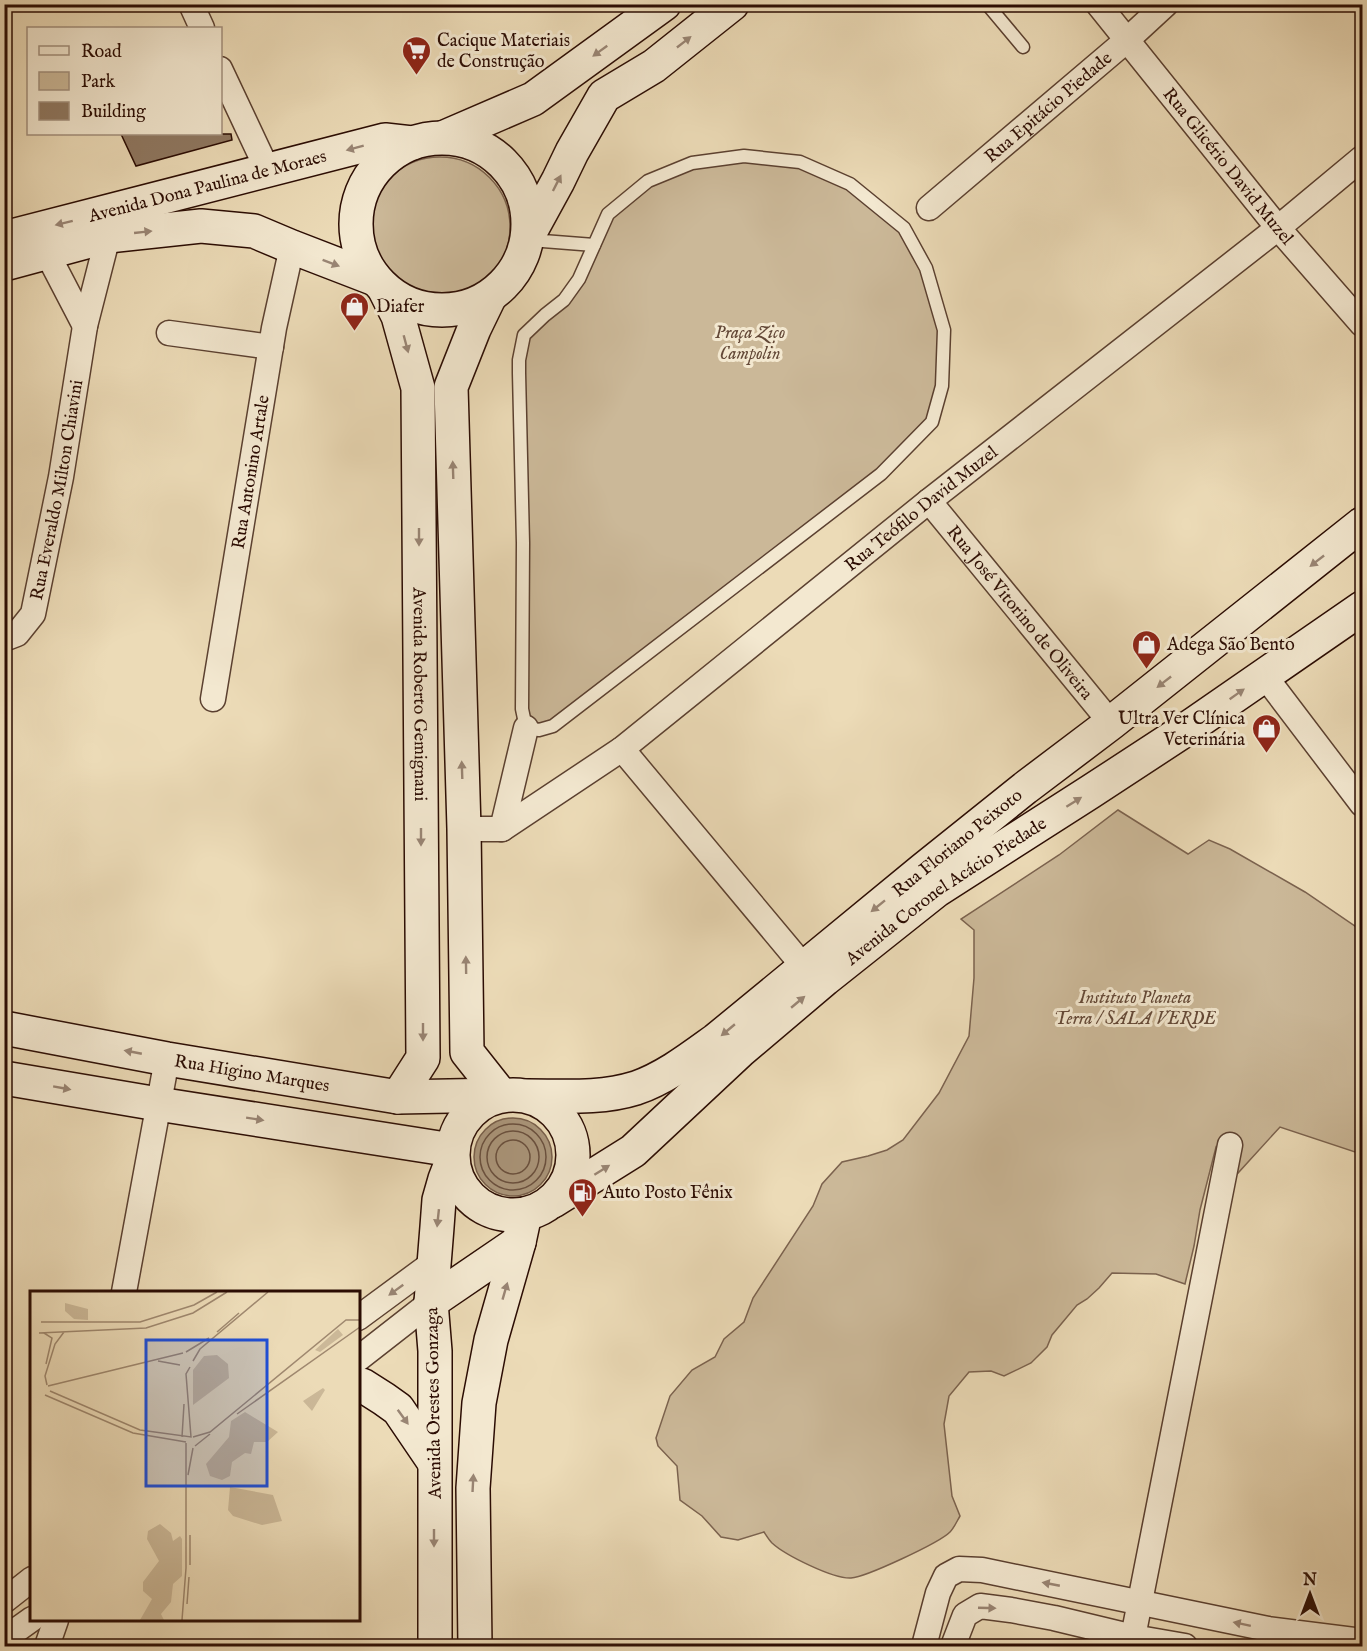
<svg xmlns="http://www.w3.org/2000/svg" width="1367" height="1651" viewBox="0 0 1367 1651" font-family="'IM FELL English',serif">
<style>
.green{fill:#cbb898;stroke:#7b624e;stroke-width:1.5}
.water{fill:#aa957a;stroke:#775e4a;stroke-width:1.5}
.lines{fill:none;stroke-linecap:round;stroke-linejoin:round}
.shore{stroke:#6a503e;stroke-width:1.5}
.building{fill:#8f7861;stroke:#2b0c03;stroke-width:1.5}
.lane-casing{stroke:#5b4030;stroke-width:15}
.street-casing{stroke:#5b4030;stroke-width:27}
.secondary-casing{stroke:#2b0c03;stroke-width:36}
.lane{stroke:#f3e8d0;stroke-width:12}
.street{stroke:#f3e8d0;stroke-width:24}
.secondary{stroke:#f3e8d0;stroke-width:33}
.oneway{fill:#998574}
.labels{text-anchor:middle;stroke-width:6;stroke-linejoin:round;paint-order:stroke}
.poi-label{font-size:18px;fill:#2b0c03;stroke:#f3e8d0;text-anchor:start}
.street-label{font-size:18px;fill:#2b0c03;stroke:#f3e8d0}
.park-label{font-size:18px;font-style:italic;fill:#634837;stroke:#f3e8d0}
.inset-road{fill:none;stroke:#9f886f;stroke-width:1.5}
.view{fill:#1d4ed8;fill-opacity:0.15;stroke:#1d4ed8;stroke-width:3}
.inset-edge{fill:none;stroke:#2b0c03;stroke-width:3}
</style>
<rect width="100%" height="100%" fill="#ecdbb7"/>
<filter id="stains"><feTurbulence type="fractalNoise" baseFrequency=".00333" numOctaves="4"/><feColorMatrix values="0 0 0 0 .2 0 0 0 0 .09 0 0 0 0 .02 0 0 0 .5 -.17"/></filter>
<radialGradient id="worn" r=".72"><stop offset=".6" stop-color="#630" stop-opacity="0"/><stop offset="1" stop-color="#630" stop-opacity=".3"/></radialGradient>
<g class="green">
<circle cx="440" cy="227" r="70"/>
<path d="M745,162L800,164L849,186L893,220L924,269L942,330L940,386L930,422L897,456L552,725L528,727L521,360L526,336L565,301L609,215L650,183L693,165Z"/>
<path d="M1118,810L1188,854L1209,840L1230,849L1305,892L1362,931V1153L1361,1154L1280,1127L1238,1173L1216,1147L1200,1210L1194,1246L1185,1284L1156,1274L1112,1273L1099,1288L1087,1299L1077,1305L1052,1335L1047,1347L1031,1363L1004,1376L991,1371L969,1372L949,1396L944,1424L952,1496L960,1516C957,1521 954,1528 950,1532C939,1543 866,1577 851,1578C833,1579 785,1555 772,1543C769,1540 766,1535 764,1532L738,1540L721,1537L702,1516L680,1500L677,1466L658,1446L656,1438L670,1396L692,1370L715,1357L724,1339L744,1322L753,1298L813,1206L822,1184L842,1162L868,1156L887,1150L903,1140L939,1093L969,1036L974,978V930L961,919L1059,855Z"/>
</g>
<circle class="water" cx="513" cy="1157" r="39"/>
<g class="lines">
<g class="shore">
<circle cx="513" cy="1157" r="33"/>
<circle cx="513" cy="1157" r="26"/>
<circle cx="513" cy="1157" r="17"/>
</g>
</g>
<path class="building" d="M121,134H231L232,140L136,166Z"/>
<g class="lines">
<defs>
<g id="lane">
<path d="M987,4L1023,47"/>
<path d="M744,156L800,162L850,184L904,228L926,268L944,330L942,386L932,422L881,474L553,726L539,730L526,728L522,709L523,543L519,373V360L524,335L545,315L564,300L579,279L608,214L648,181L692,163Z"/>
<path d="M530,240L594,245"/>
</g>
<g id="street">
<path d="M191,4L202,28"/>
<path id="s1" d="M1098,4L1278,228L1362,324"/>
<path d="M220,69L268,171"/>
<path id="s2" d="M929,208L1127,40L1166,4"/>
<path d="M47,253L85,326"/>
<path d="M169,333L271,347"/>
<path id="s3" d="M929,501L1111,723"/>
<path id="s4" d="M4,639L17,634L33,614L61,477L85,326L108,236"/>
<path d="M1264,675L1362,804"/>
<path id="s5" d="M213,699L274,328L292,247"/>
<path d="M622,749L804,967"/>
<path id="s6" d="M464,829H502L622,749L929,501L1278,228L1362,158"/>
<path d="M502,829L526,728"/>
<path d="M124,1292L167,1059"/>
<path d="M358,1318L434,1262"/>
<path d="M358,1359L431,1302"/>
<path d="M4,1601L32,1579"/>
<path d="M1133,1637L1230,1145"/>
<path d="M4,1639L32,1619"/>
<path d="M47,1646L56,1620"/>
<path d="M924,1646L938,1593L946,1576L959,1569L982,1570L1268,1629L1362,1641"/>
<path d="M953,1646L965,1615L980,1606L1011,1610L1054,1618L1133,1637L1185,1646"/>
</g>
<g id="secondary">
<path d="M445,137L533,99L664,4"/>
<circle cx="442" cy="224" r="86"/>
<path d="M529,234L558,181L572,152L604,96L654,66L732,4"/>
<path id="s7" d="M4,238L385,140L412,143"/>
<path d="M4,264L108,236L201,226L254,231L292,247L375,279"/>
<path id="s8" d="M385,290L398,316L418,388L423,1058L398,1097"/>
<path d="M489,298L474,329L451,387L464,829L467,1052L501,1095"/>
<path id="s9" d="M4,1028L167,1059L398,1097L501,1095"/>
<path d="M4,1078L158,1104L452,1150"/>
<circle cx="513" cy="1155" r="60"/>
<path id="s10" d="M528,1096C564,1096 601,1099 636,1088C665,1078 691,1058 716,1040L924,869L1025,788L1111,723L1362,524"/>
<path id="s11" d="M553,1201L633,1151L740,1051L825,979L937,890L1090,792L1194,724L1362,608"/>
<path d="M431,1302L519,1242"/>
<path d="M358,1385H362L384,1399L398,1409L434,1462"/>
<path d="M435,1646V1351L431,1302L437,1227L439,1200L445,1179L452,1161"/>
<path d="M475,1646L473,1488L479,1403L491,1340L519,1242L525,1214"/>
</g>
</defs>
<use href="#lane" class="lane-casing"/>
<use href="#street" class="street-casing"/>
<use href="#secondary" class="secondary-casing"/>
<use href="#lane" class="lane"/>
<use href="#street" class="street"/>
<use href="#secondary" class="secondary"/>
</g>
<defs><path id="oneway-solid" d="M-6-.8H1V-3.2L6.5 0L1 3.2V.8H-6Z" transform="scale(1.5)"/></defs>
<g class="oneway">
<use href="#oneway-solid" transform="translate(684 42) rotate(-38)"/>
<use href="#oneway-solid" transform="translate(600 51) rotate(144)"/>
<use href="#oneway-solid" transform="translate(355 148) rotate(165)"/>
<use href="#oneway-solid" transform="translate(557 183) rotate(-63)"/>
<use href="#oneway-solid" transform="translate(64 223) rotate(166)"/>
<use href="#oneway-solid" transform="translate(143 232) rotate(-6)"/>
<use href="#oneway-solid" transform="translate(331 263) rotate(21)"/>
<use href="#oneway-solid" transform="translate(406 344) rotate(75)"/>
<use href="#oneway-solid" transform="translate(453 470) rotate(-92)"/>
<use href="#oneway-solid" transform="translate(419 537) rotate(90)"/>
<use href="#oneway-solid" transform="translate(1317 561) rotate(142)"/>
<use href="#oneway-solid" transform="translate(1164 682) rotate(142)"/>
<use href="#oneway-solid" transform="translate(1237 694) rotate(-35)"/>
<use href="#oneway-solid" transform="translate(462 770) rotate(-92)"/>
<use href="#oneway-solid" transform="translate(1074 802) rotate(-32)"/>
<use href="#oneway-solid" transform="translate(421 837) rotate(90)"/>
<use href="#oneway-solid" transform="translate(878 906) rotate(141)"/>
<use href="#oneway-solid" transform="translate(466 965) rotate(-91)"/>
<use href="#oneway-solid" transform="translate(798 1002) rotate(-40)"/>
<use href="#oneway-solid" transform="translate(728 1030) rotate(140)"/>
<use href="#oneway-solid" transform="translate(423 1032) rotate(90)"/>
<use href="#oneway-solid" transform="translate(133 1052) rotate(-169)"/>
<use href="#oneway-solid" transform="translate(62 1088) rotate(10)"/>
<use href="#oneway-solid" transform="translate(255 1119) rotate(9)"/>
<use href="#oneway-solid" transform="translate(602 1170) rotate(-32)"/>
<use href="#oneway-solid" transform="translate(438 1218) rotate(96)"/>
<use href="#oneway-solid" transform="translate(396 1290) rotate(144)"/>
<use href="#oneway-solid" transform="translate(505 1291) rotate(-74)"/>
<use href="#oneway-solid" transform="translate(403 1417) rotate(54)"/>
<use href="#oneway-solid" transform="translate(473 1483) rotate(-87)"/>
<use href="#oneway-solid" transform="translate(434 1538) rotate(90)"/>
<use href="#oneway-solid" transform="translate(1051 1584) rotate(-169)"/>
<use href="#oneway-solid" transform="translate(987 1608) rotate(2)"/>
<use href="#oneway-solid" transform="translate(1242 1624) rotate(-168)"/>
</g>
<defs>
<symbol id="supermarket-pin" viewBox="-11 -11 22 30"><path d="M0 17L-7.5 6A9.5 9.5 0 1 1 7.5 6Z" fill="#8f2418" stroke="#f3e8d0"/><path d="M-6-5.5h2.5l.6 2H6L4.5 2H-2.5L-4.4-4H-6ZM-1.5 3.2a1.3 1.3 0 1 0 .1 0ZM3 3.2a1.3 1.3 0 1 0 .1 0Z" fill="#fff"/></symbol>
<symbol id="shop-pin" viewBox="-11 -11 22 30"><path d="M0 17L-7.5 6A9.5 9.5 0 1 1 7.5 6Z" fill="#8f2418" stroke="#f3e8d0"/><path d="M-5-2.5h2.3a2.7 3.5 0 0 1 5.4 0H5L5.5 6h-11ZM-1.5-2.5h3a1.5 2.3 0 0 0-3 0Z" fill="#fff"/></symbol>
<symbol id="fuel-pin" viewBox="-11 -11 22 30"><path d="M0 17L-7.5 6A9.5 9.5 0 1 1 7.5 6Z" fill="#8f2418" stroke="#f3e8d0"/><path d="M-5.5-6h7V0h2V4h1.3V-2.5L3-4.5l.8-.8L6-3V5H2.5V1h-1V6h-7ZM-4.2-4.7v3.2H.2V-4.7Z" fill="#fff"/></symbol>
</defs>
<g fill-rule="evenodd">
<use href="#supermarket-pin" x="400" y="34" width="33" height="45"/>
<use href="#shop-pin" x="338" y="290" width="33" height="45"/>
<use href="#shop-pin" x="1130" y="628" width="33" height="45"/>
<use href="#shop-pin" x="1250" y="712" width="33" height="45"/>
<use href="#fuel-pin" x="566" y="1176" width="33" height="45"/>
</g>
<g class="labels">
<g class="poi-label">
<text x="437" y="46">Cacique Materiais<tspan x="437" dy="21">de Construção</tspan></text>
<text x="376" y="312">Diafer</text>
<text x="1167" y="650">Adega São Bento</text>
<text x="1245" y="724" text-anchor="end">Ultra Ver Clínica<tspan x="1245" dy="21">Veterinária</tspan></text>
<text x="603" y="1198">Auto Posto Fênix</text>
</g>
<g class="street-label">
<text dy="6" stroke="none"><textPath href="#s2" startOffset="156">Rua Epitácio Piedade</textPath></text>
<text dy="6" stroke="none"><textPath href="#s1" startOffset="208">Rua Glicério David Muzel</textPath></text>
<text dy="6" stroke="none"><textPath href="#s7" startOffset="210">Avenida Dona Paulina de Moraes</textPath></text>
<text dy="6" stroke="none"><textPath href="#s5" startOffset="230">Rua Antonino Artale</textPath></text>
<text dy="6" stroke="none"><textPath href="#s4" startOffset="166">Rua Everaldo Milton Chiavini</textPath></text>
<text dy="6" stroke="none"><textPath href="#s6" startOffset="566">Rua Teófilo David Muzel</textPath></text>
<text dy="6" stroke="none"><textPath href="#s3" startOffset="144">Rua José Vitorino de Oliveira</textPath></text>
<text dy="6" stroke="none"><textPath href="#s8" startOffset="410">Avenida Roberto Gemignani</textPath></text>
<text dy="6" stroke="none"><textPath href="#s10" startOffset="514">Rua Floriano Peixoto</textPath></text>
<text dy="6" stroke="none"><textPath href="#s11" startOffset="502">Avenida Coronel Acácio Piedade</textPath></text>
<text dy="6" stroke="none"><textPath href="#s9" startOffset="252">Rua Higino Marques</textPath></text>
<text transform="translate(433 1403) rotate(-91)" y="6">Avenida Orestes Gonzaga</text>
</g>
<g class="park-label">
<text x="750" y="338">Praça Zico<tspan x="750" dy="21">Campolin</tspan></text>
<text x="1135" y="1003">Instituto Planeta<tspan x="1135" dy="21">Terra / SALA VERDE</tspan></text>
</g>
</g>
<g transform="translate(30 1291)">
<rect width="330" height="330" fill="#ecdbb7"/>
<path d="M35,12L58,18V29L44,28L35,20ZM308,38L313,44L290,61L285,59ZM187,64L198,73L199,87L163,114V79L174,65ZM293,97L295,99L282,120L273,110ZM215,121L248,141L237,151H224L221,163L215,162L202,171L200,185L192,189L180,185L176,173L199,146L201,130ZM200,196L243,204L252,230L232,234L203,225L198,219ZM130,233L141,242L143,250L150,245L152,248V285L143,293L141,311L131,323L134,329H110L122,308L113,300V291L129,270L117,248L118,240Z" fill="#cbb898"/>
<path class="inset-road" d="M11,31H110L164,14L187,1M187,41L209,22M9,42L116,37L163,22L197,1M14,42L22,47L16,73M156,61L179,47M128,70L150,74M163,70L170,58L238,1M17,94L15,85L25,53L34,41M18,95L153,62M20,100L110,139L161,146L156,83L160,76M15,104L103,142L156,151M207,123L330,36M152,146L154,113M163,146L180,141L316,29H330M165,155L180,143M158,184L163,157M160,244V274M157,313L159,286M152,329L156,277V152"/>
<path class="view" d="M116,49H237V195H116Z"/>
<rect width="330" height="330" class="inset-edge"/>
</g>
<rect width="1367" height="1651" fill="none" stroke="#ecdbb7" stroke-width="24"/>
<rect x="6" y="6" width="1355" height="1639" fill="none" stroke="#2b0c03" stroke-width="3"/>
<rect x="12" y="12" width="1343" height="1627" fill="none" stroke="#2b0c03" stroke-width="1.5"/>
<rect x="27" y="27" width="195" height="108" fill="#f3e8d0" stroke="#a3907e" stroke-width="1.5"/>
<rect x="39" y="46" width="30" height="9" fill="#f3e8d0" stroke="#a3907e" stroke-width="1.5"/>
<text x="81" y="57" font-size="18" fill="#2b0c03">Road</text>
<rect x="39" y="72" width="30" height="18" fill="#cbb898" stroke="#a3907e" stroke-width="1.5"/>
<text x="81" y="87" font-size="18" fill="#2b0c03">Park</text>
<rect x="39" y="102" width="30" height="18" fill="#8f7861" stroke="#a3907e" stroke-width="1.5"/>
<text x="81" y="117" font-size="18" fill="#2b0c03">Building</text>
<g transform="translate(1310 1594)" stroke="#f3e8d0" stroke-width="4.5" paint-order="stroke">
<path d="M0-4.5L10 22L0 15L-10 22Z" fill="#2b0c03"/>
<text y="-9" font-size="16" font-weight="bold" text-anchor="middle" fill="#2b0c03">N</text>
</g>
<rect width="100%" height="100%" filter="url(#stains)"/>
<rect width="100%" height="100%" fill="url(#worn)"/>
</svg>
